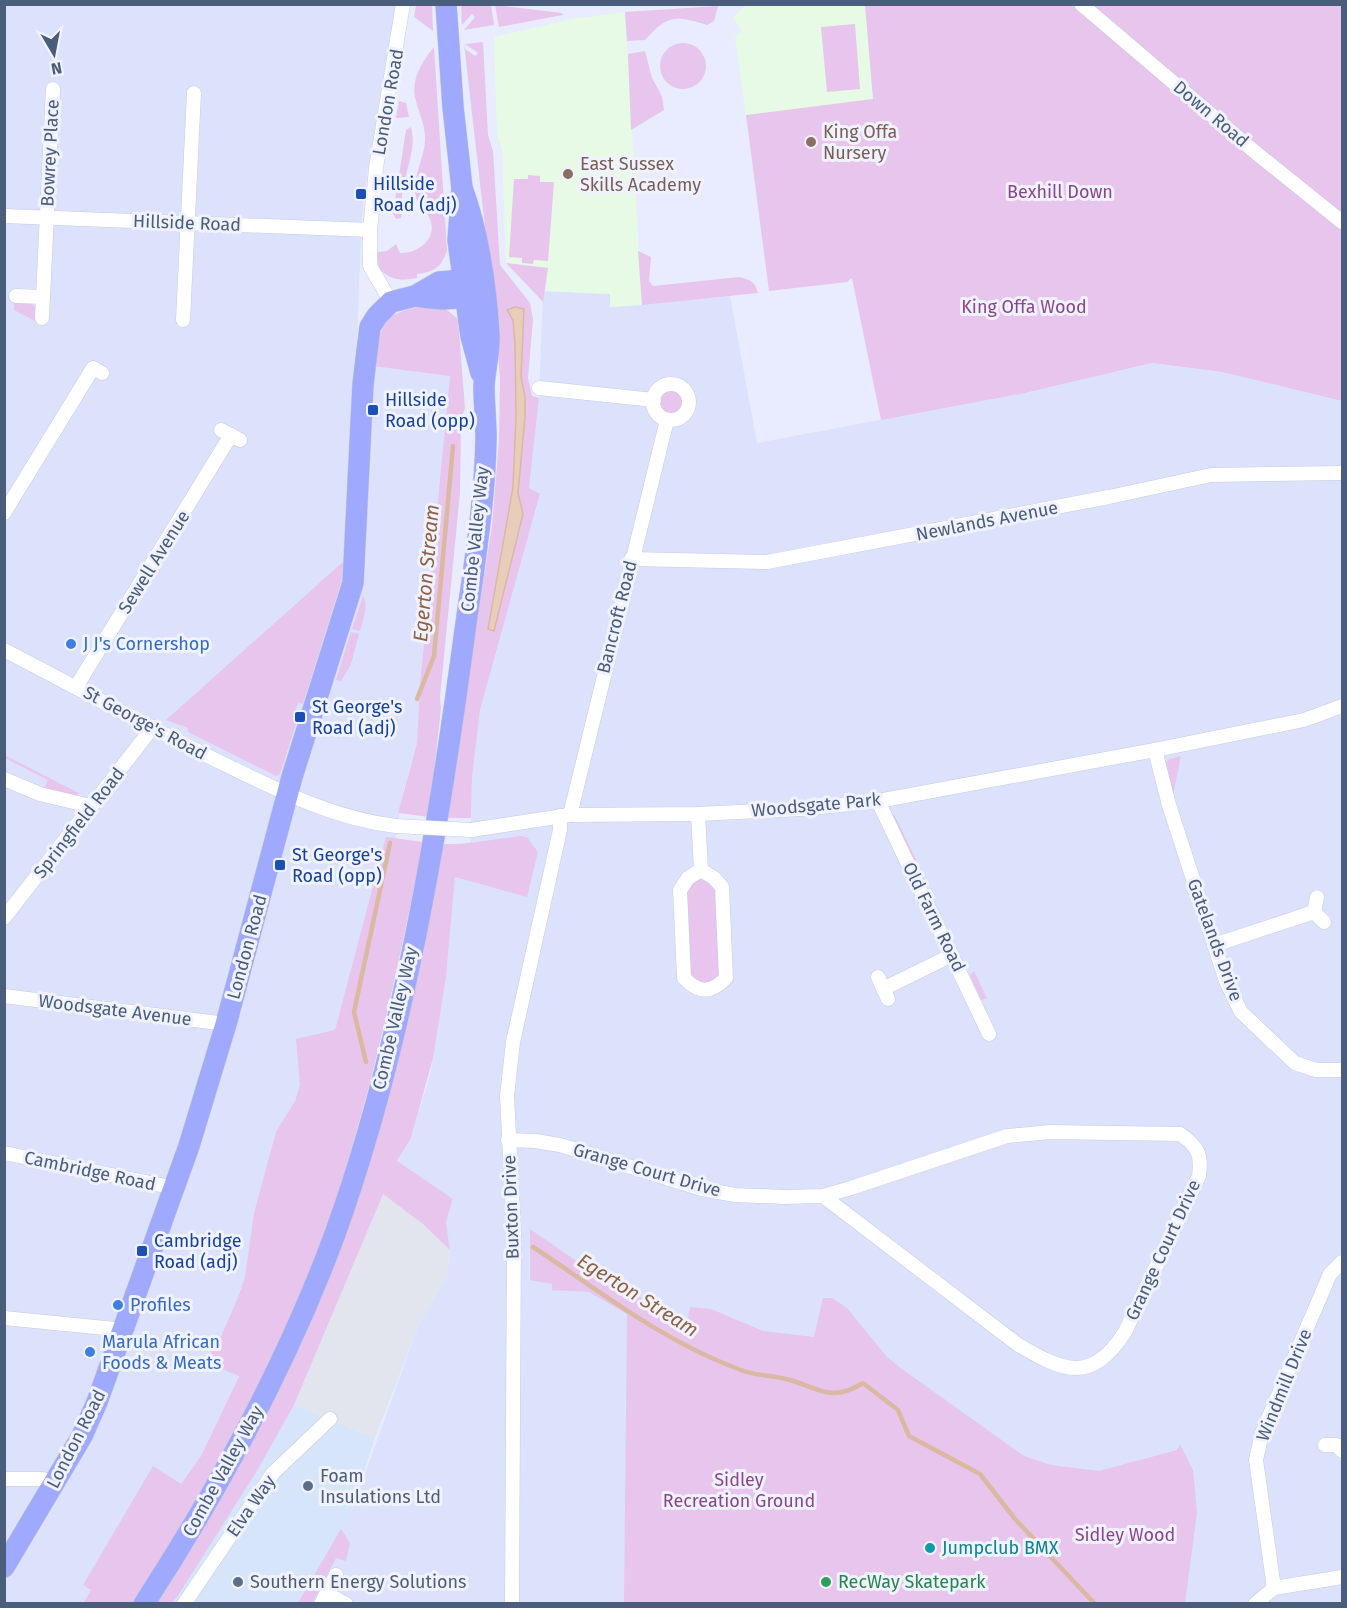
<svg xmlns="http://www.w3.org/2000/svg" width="1347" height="1608" viewBox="0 0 1347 1608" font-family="'Fira Sans',sans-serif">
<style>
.residential{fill:#dce2fb}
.commercial{fill:#d6e5f9}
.industrial{fill:#e2e5ee}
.education{fill:#e7fae5}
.green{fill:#e7c5ed}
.water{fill:#e9cdbb;stroke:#dbb8a1;stroke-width:1.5}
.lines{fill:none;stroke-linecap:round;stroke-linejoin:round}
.stream{stroke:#dbb8a1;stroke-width:4.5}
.minor-casing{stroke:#c3cce3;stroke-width:15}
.primary-casing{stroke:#c5cbd4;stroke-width:22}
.minor{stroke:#fff;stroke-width:14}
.primary{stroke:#9faaff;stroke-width:21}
.minor-bridge-casing{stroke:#c3cce3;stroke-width:15;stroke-linecap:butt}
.minor-bridge{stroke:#fff;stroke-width:14}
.education-dot{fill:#8d6e63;stroke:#f0f2ff;stroke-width:2}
.transit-dot{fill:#1a4fb4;stroke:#f0f2ff;stroke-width:2}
.shop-dot{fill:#3f7fe0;stroke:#f0f2ff;stroke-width:2}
.service-dot{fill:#5c6f8a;stroke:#f0f2ff;stroke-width:2}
.culture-dot{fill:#0f9aa8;stroke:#f0f2ff;stroke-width:2}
.leisure-dot{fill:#2e9e5b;stroke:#f0f2ff;stroke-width:2}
.labels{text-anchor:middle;stroke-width:6;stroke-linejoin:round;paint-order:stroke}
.street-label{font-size:18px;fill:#4a5d7a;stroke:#f0f2ff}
.education-label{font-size:18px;fill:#785e54;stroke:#f0f2ff;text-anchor:start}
.transit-label{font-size:18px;fill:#164399;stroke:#f0f2ff;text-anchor:start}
.park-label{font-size:18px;fill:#8a468d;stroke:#f0f2ff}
.shop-label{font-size:18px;fill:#366cbe;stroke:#f0f2ff;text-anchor:start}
.service-label{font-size:18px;fill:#4e5e75;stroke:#f0f2ff;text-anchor:start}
.culture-label{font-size:18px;fill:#0d838f;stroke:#f0f2ff;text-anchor:start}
.leisure-label{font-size:18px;fill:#27864d;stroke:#f0f2ff;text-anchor:start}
.water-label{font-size:20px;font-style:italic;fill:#8f6242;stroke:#f0f2ff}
</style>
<rect width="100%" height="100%" fill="#e9ecfe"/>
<g class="residential">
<path d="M5,5H397L382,106L368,168L362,217L356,362L450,375L420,684L417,743L403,792L395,839L386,838L335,1030L345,1038L239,1375L201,1456L95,1603L5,1604Z"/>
<path d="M543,291L610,294L611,307L730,296L757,443L1025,393L1152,363L1222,372L1342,401V1603L298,1604L349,1518L419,1324L447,1276L450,1250L446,1222L453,1199L397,1162L411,1138L430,1075L446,977L455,877L452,844L471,842L472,778L480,710L540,495L529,488L539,398Z"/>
</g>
<path class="commercial" d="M294,1405L375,1438L349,1518L298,1603L172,1604L257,1471Z"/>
<path class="industrial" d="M383,1193L423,1224L450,1250L447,1276L419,1324L375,1438L294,1405Z"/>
<g class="education">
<path d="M745,5H865L873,99L767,269L735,37L742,31L733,18Z"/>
<path d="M625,12L642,305L610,307V294L546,291L547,268L506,263L502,150L497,134L494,37L572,19Z"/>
</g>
<g class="green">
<path d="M416,5H432L433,31L414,17Z"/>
<path d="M461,5H491L494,25L464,30L475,17L472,14L462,25V30Z"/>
<path d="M495,5L562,13L563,15L499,27Z"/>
<path d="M865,5H1342V401L1222,372L1152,363L1025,393L881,420L852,278L847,282L769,291L746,115L873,99Z"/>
<path d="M718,6L714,21L707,25C675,15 667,15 645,40L627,41L625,12Z"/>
<path d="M855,24L860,89L827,92L821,27Z"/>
<path d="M483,42L488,135L493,151L500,265L530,303L533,319L528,378L532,396L539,398L529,488L540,494L480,710L472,778L471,818H445L492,526L499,440L500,377L494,305L464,44V48L475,56L478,53L465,44Z"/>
<circle cx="683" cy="66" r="23"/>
<path d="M434,47L447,250C442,267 434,272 417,274V278C400,281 393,281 379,269L377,252L387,251L396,244L400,253C416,254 436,241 431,222C428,210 416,207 415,191C414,174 424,158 425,141C426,125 418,112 415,97C411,79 423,60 434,47Z"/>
<path d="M645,51L652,78L662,96L664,110L631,130L628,54Z"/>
<path d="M399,101L406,103L409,117L396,118Z"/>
<path d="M411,127C417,149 405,172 402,194C401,202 403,209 401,218L396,219L393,214L406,130Z"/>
<path d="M528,175L540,176V182H554L548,261L534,260L533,264L522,263V258L509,257L514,179H528Z"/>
<path d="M638,251L651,257L649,281L653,286L739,277C750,280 755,281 758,293L642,305Z"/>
<path d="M506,263L548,268L543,302Z"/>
<path d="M14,301L32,304L35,308V321L14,310Z"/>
<path d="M431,305L442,306L458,319L465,408L461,419L460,493L440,697L441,708L429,817L398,813L417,743L420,684L450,376L373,366C382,320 383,312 431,305Z"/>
<circle cx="671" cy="402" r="11"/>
<path d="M344,561L341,583L303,704L298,703L294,715L298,717L280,774L276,776L188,732V728L166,720Z"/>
<path d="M363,596C369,606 363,620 360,631L352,629Z"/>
<path d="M351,632L359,634L351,664L341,681L336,680Z"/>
<path d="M4,755L79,793L76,796L44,789L48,780L5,758Z"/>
<path d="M1181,756L1173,795L1165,763L1170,759Z"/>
<path d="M894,814L921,870L919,871L893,816Z"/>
<path d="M521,836L527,837L538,852L527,897L455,877L446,977L433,1058L411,1138L397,1161L453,1199L446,1222L450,1250L423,1224L383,1194L294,1405L257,1471L179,1594L172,1603L155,1604L211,1515L311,1318L442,844H462Z"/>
<path d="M386,837L423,842C389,1014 352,1186 279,1347C238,1436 186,1519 135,1603H86L84,1602L91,1590L83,1585L153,1466L181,1484L201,1456L239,1376L205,1362L220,1339L239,1295L245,1277L254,1213L276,1132L295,1101L300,1085L296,1039L335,1030Z"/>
<path d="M701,878L710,880L716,888L720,975L706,985L690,977L685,890L690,882Z"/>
<path d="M974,971L987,998L981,1000L970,975Z"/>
<path d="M530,1229L610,1284L688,1319L690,1307L711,1309L763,1331L814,1337L823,1298H832L847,1308L887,1357L902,1369L1024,1456L1051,1465L1099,1471L1177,1450L1180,1444L1193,1470L1197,1513L1185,1603H624L627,1314L589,1292L552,1290V1284L530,1280Z"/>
<path d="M341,1529L350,1543L346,1561L336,1558L312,1603H298Z"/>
</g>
<path class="water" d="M515,307L524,309L521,377L525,396V417L518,493L523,514L494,631L488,629L513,487L516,416L515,344L513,320L507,310Z"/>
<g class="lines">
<g class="stream">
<path d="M417,699L434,656L453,446"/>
<path d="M366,1062L354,1012L390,843"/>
<path d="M533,1247C600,1291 665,1343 741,1370C755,1376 772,1375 786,1379C819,1387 829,1404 863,1383L898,1410L909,1436L980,1474L1015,1519L1095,1604"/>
</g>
<defs>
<g id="minor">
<path d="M1081,4L1255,152L1342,222"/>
<path d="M4,216L370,230"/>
<path d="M16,296L43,297"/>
<path d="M391,302L370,266V230L376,168L403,4"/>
<path d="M42,318L53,89"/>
<path d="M183,320L194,93"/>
<circle cx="671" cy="402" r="18"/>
<path d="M539,388L654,400"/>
<path d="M221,430L240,440"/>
<path d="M4,513L93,368L102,373"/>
<path d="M631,559L767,562L1109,497L1211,475L1342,473"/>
<path d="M4,650C78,688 151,729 226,765C282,792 335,819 396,826"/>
<path d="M76,687L231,435"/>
<path d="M1155,750L1169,805L1226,981L1241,1012L1295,1063L1316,1070H1342"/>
<path d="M4,779L40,794L90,806"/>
<path d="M878,801L989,1034"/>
<path d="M698,814L701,870L714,878L722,887L726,978C711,994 698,993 684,978L680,890L688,878L701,870"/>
<path d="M570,815L667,420"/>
<path d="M471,830L570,815L698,814L801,809L878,801L1155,750L1304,720L1342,706"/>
<path d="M1314,912L1317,897"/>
<path d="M4,918L153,727"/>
<path d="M1214,945L1314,912L1324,922"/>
<path d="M878,977L888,999"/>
<path d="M883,989L952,955"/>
<path d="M4,996L226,1024"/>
<path d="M508,1140L535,1141L560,1145L702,1189L735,1195L784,1197L823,1196L851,1188L1007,1136L1050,1132L1180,1134C1198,1146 1202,1155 1199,1176L1125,1332C1091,1384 1064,1372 1017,1344L823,1196"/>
<path d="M4,1153L175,1188"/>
<path d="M4,1318L125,1330"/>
<path d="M1325,1445H1337L1342,1451"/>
<path d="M4,1479H43L54,1483"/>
<path d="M1274,1588L1256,1460L1262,1433L1330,1274L1342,1262"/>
<path d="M327,1594L346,1604"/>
<path d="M184,1604L273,1473L330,1419"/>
<path d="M321,1604L336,1575"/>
<path d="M512,1604L514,1233L507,1096L513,1042L560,830V816"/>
<path d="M1255,1604L1274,1588L1342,1577"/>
</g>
<g id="primary">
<path d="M446,4L453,107L462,188L458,240L471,336L481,373"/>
<path d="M415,296C436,299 456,302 476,292"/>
<path d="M4,1567L82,1436L97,1402L189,1146L226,1024L292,777L353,583L363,384L370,327L377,316L391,302L415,296L439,282L463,280L484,288"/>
<path d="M144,1604C220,1487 287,1364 335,1234C402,1048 438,833 464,638C473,572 485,505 486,438C486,420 484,403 484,386C485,368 490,351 489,334C486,285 479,234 462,188"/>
</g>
</defs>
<use href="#minor" class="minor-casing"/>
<use href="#primary" class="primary-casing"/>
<use href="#minor" class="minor"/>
<use href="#primary" class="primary"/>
<defs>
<path id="minor-bridge" d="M396,826L471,830"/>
</defs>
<use href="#minor-bridge" class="minor-bridge-casing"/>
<use href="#minor-bridge" class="minor-bridge"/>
</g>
<g class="education-dot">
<circle cx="811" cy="142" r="6"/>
<circle cx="568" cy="174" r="6"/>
</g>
<g class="transit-dot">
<rect x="355" y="188" width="12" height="12" rx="3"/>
<rect x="367" y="404" width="12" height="12" rx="3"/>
<rect x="294" y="711" width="12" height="12" rx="3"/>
<rect x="274" y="859" width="12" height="12" rx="3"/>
<rect x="136" y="1245" width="12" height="12" rx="3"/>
</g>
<g class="shop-dot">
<circle cx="71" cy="644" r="6"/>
<circle cx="118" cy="1305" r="6"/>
<circle cx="90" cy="1352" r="6"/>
</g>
<g class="service-dot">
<circle cx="308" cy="1486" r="6"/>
<circle cx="238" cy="1582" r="6"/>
</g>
<circle class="culture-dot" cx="930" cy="1548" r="6"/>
<circle class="leisure-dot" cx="826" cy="1582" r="6"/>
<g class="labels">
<g class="street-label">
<text transform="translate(388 102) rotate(-80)" y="6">London Road</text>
<text transform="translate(1211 114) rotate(40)" y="6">Down Road</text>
<text transform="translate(50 153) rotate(-87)" y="6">Bowrey Place</text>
<text transform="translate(187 223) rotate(2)" y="6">Hillside Road</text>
<text transform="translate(987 521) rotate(-11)" y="6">Newlands Avenue</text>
<text transform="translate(475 539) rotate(-84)" y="6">Combe Valley Way</text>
<text transform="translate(154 562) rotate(-58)" y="6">Sewell Avenue</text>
<text transform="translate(617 617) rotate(-76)" y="6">Bancroft Road</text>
<text transform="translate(145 723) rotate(28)" y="6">St George's Road</text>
<text transform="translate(816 805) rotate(-5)" y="6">Woodsgate Park</text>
<text transform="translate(79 823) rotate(-52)" y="6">Springfield Road</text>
<text transform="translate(934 917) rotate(64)" y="6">Old Farm Road</text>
<text transform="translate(1215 940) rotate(70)" y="6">Gatelands Drive</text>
<text transform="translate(247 947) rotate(-75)" y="6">London Road</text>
<text transform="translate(115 1010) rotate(7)" y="6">Woodsgate Avenue</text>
<text transform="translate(395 1018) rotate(-77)" y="6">Combe Valley Way</text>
<text transform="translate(647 1170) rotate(16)" y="6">Grange Court Drive</text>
<text transform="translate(90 1171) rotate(12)" y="6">Cambridge Road</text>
<text transform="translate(511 1207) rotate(-92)" y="6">Buxton Drive</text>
<text transform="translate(1163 1250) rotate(-65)" y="6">Grange Court Drive</text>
<text transform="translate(1284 1385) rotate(-68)" y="6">Windmill Drive</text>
<text transform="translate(76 1439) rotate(-63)" y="6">London Road</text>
<text transform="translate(223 1471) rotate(-61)" y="6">Combe Valley Way</text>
<text transform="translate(251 1506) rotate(-55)" y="6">Elva Way</text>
</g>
<g class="education-label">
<text x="823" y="138">King Offa<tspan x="823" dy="21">Nursery</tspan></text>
<text x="580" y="170">East Sussex<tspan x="580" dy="21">Skills Academy</tspan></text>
</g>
<g class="transit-label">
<text x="373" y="190">Hillside<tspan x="373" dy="21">Road (adj)</tspan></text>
<text x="385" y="406">Hillside<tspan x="385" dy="21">Road (opp)</tspan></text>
<text x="312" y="713">St George's<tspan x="312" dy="21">Road (adj)</tspan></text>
<text x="292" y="861">St George's<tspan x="292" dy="21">Road (opp)</tspan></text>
<text x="154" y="1247">Cambridge<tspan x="154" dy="21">Road (adj)</tspan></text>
</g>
<g class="park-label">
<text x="1060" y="198">Bexhill Down</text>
<text x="1024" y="313">King Offa Wood</text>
<text x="739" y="1486">Sidley<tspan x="739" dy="21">Recreation Ground</tspan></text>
<text x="1125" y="1541">Sidley Wood</text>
</g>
<g class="shop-label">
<text x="83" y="650">J J's Cornershop</text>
<text x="130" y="1311">Profiles</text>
<text x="102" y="1348">Marula African<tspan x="102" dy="21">Foods &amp; Meats</tspan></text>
</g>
<g class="service-label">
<text x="320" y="1482">Foam<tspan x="320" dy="21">Insulations Ltd</tspan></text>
<text x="250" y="1588">Southern Energy Solutions</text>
</g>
<g class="culture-label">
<text x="942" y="1554">Jumpclub BMX</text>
</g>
<g class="leisure-label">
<text x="838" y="1588">RecWay Skatepark</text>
</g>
<g class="water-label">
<text transform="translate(426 573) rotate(-85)" y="7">Egerton Stream</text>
<text transform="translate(638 1295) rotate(32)" y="7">Egerton Stream</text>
</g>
</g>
<rect width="1347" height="1608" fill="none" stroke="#4a5d7a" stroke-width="12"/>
<g transform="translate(54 54) rotate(170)" stroke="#f0f2ff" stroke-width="4.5" paint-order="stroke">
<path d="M0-4.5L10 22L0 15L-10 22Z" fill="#4a5d7a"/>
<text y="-9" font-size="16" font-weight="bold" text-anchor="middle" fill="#4a5d7a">N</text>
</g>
</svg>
